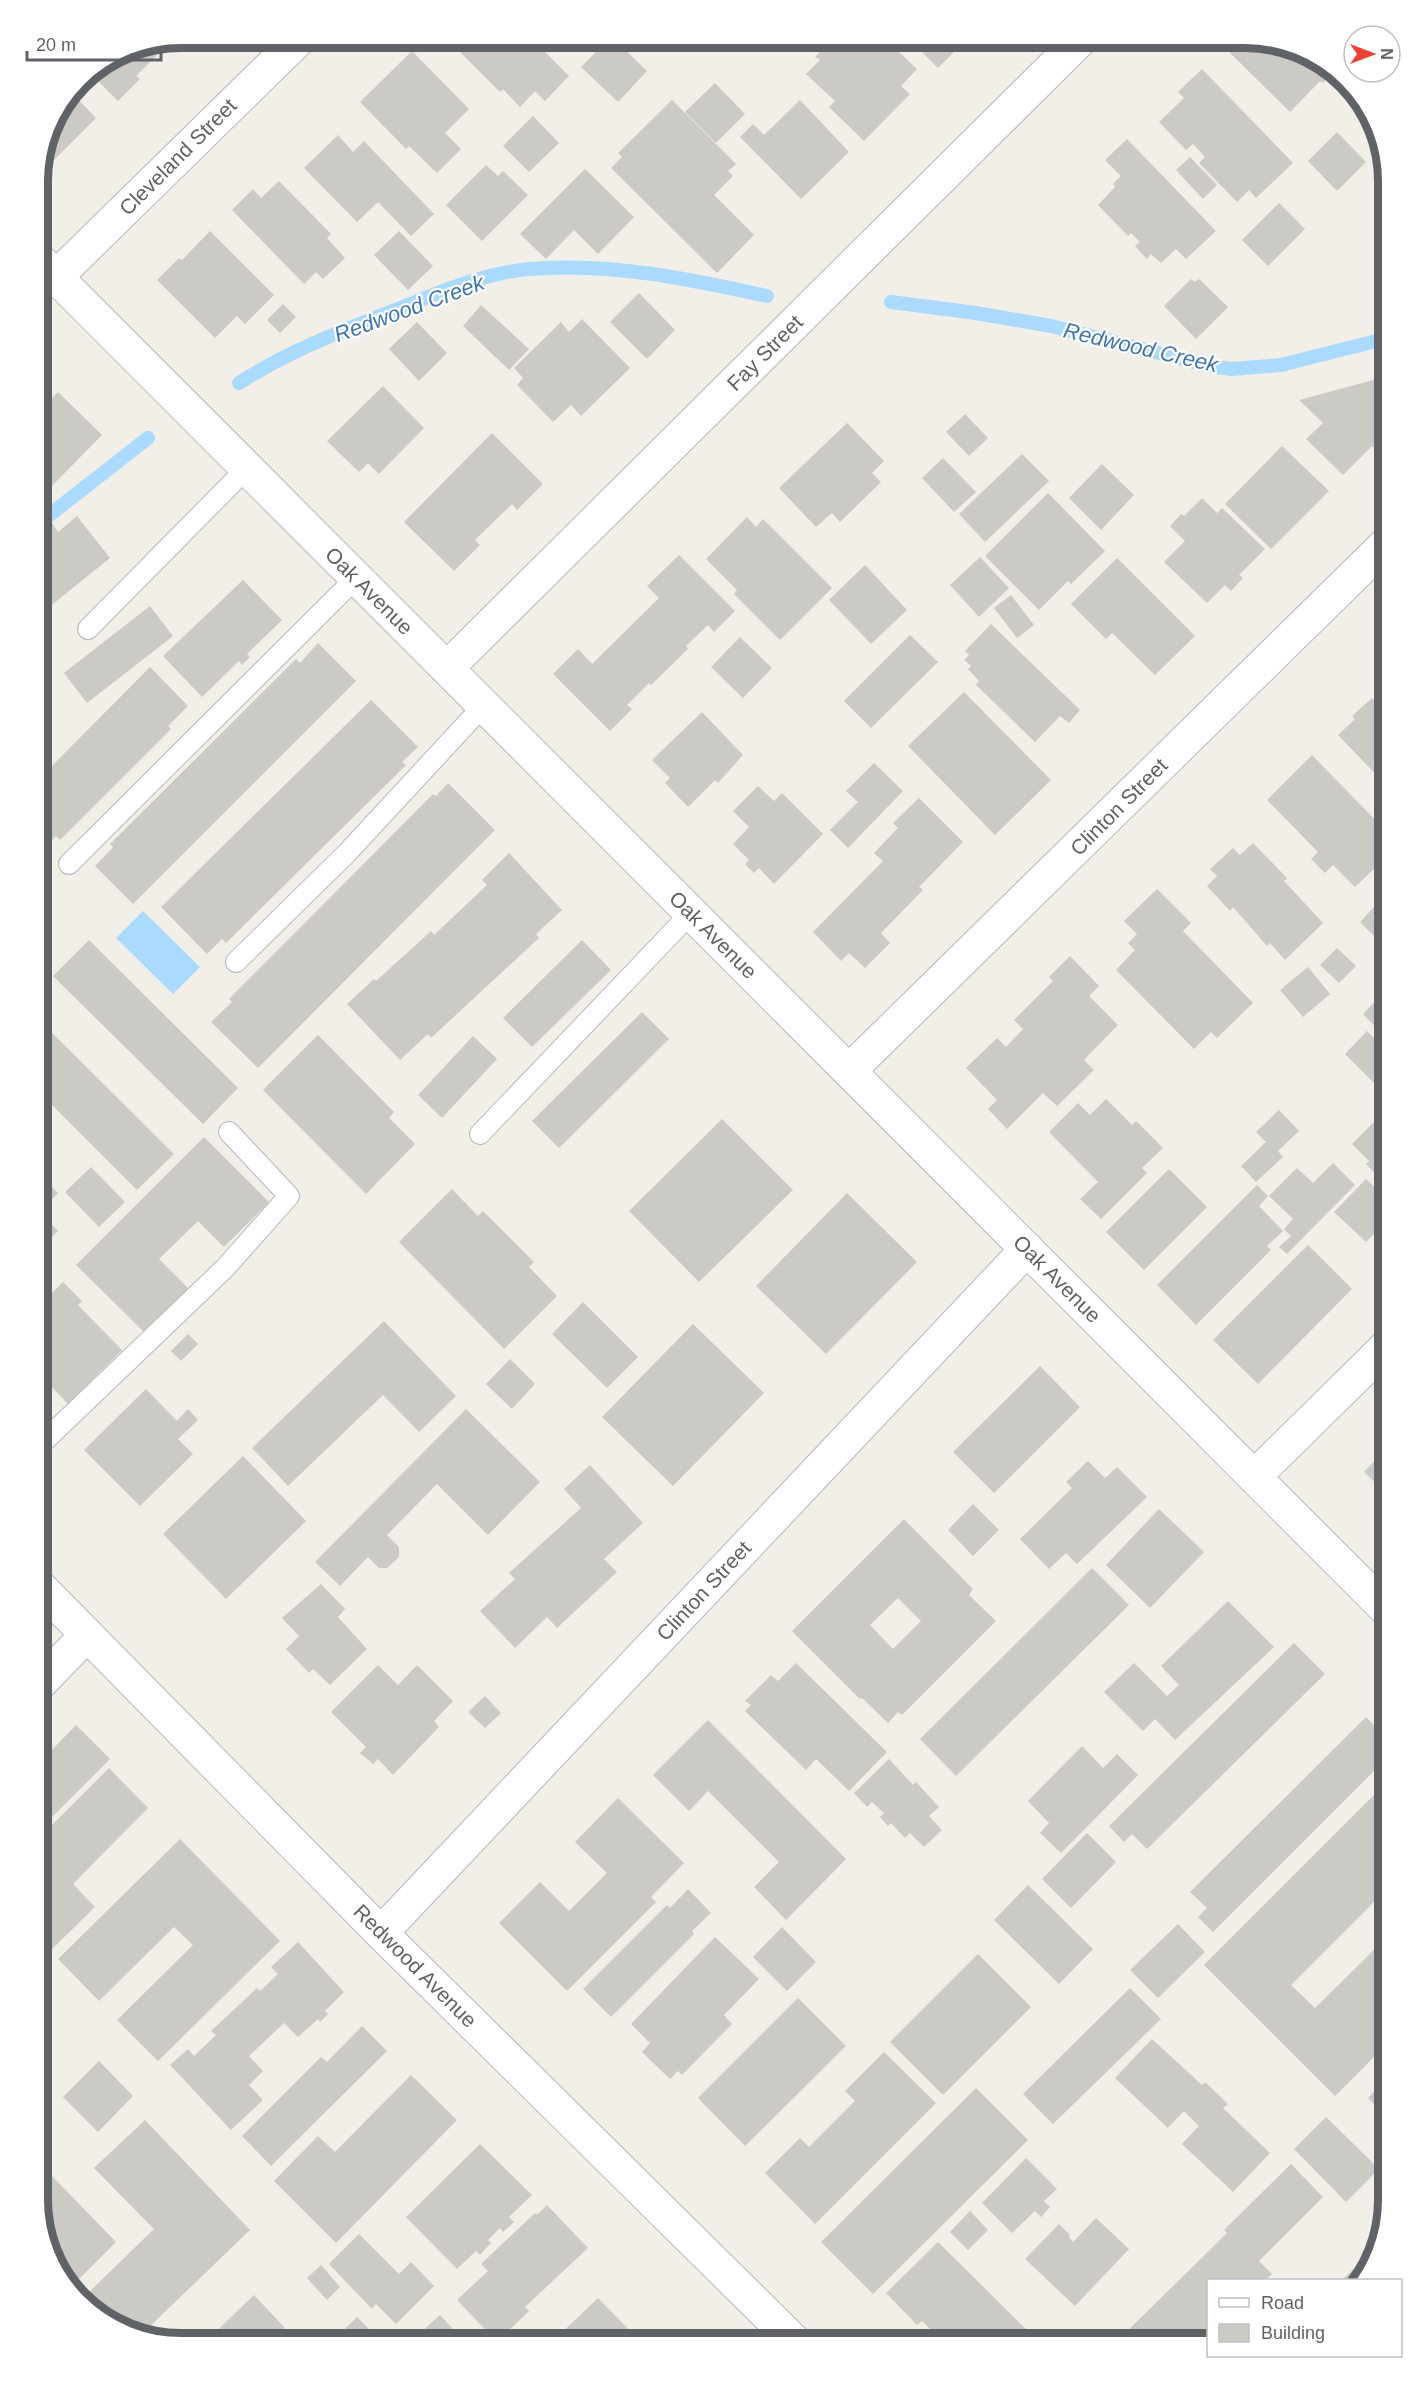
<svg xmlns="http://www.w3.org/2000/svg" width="1426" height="2381" viewBox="0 0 1426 2381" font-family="Helvetica,sans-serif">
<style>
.water{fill:#aadaff}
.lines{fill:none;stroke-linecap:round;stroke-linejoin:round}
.stream{stroke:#aadaff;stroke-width:14}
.building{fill:#cccac5;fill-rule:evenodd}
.service-casing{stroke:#b5b8bc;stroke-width:22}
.minor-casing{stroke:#b5b8bc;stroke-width:35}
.service{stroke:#fff;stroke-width:20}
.minor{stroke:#fff;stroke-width:33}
.labels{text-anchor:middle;stroke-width:4.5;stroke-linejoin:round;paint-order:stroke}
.street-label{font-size:21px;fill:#5f6368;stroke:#fff}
.water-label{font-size:22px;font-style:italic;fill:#4174aa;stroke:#fff}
.rim{fill:none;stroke:#5f6368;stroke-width:8}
</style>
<rect width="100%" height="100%" fill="#f1efe8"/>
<path class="water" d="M143,911L200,967L173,994L116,938Z"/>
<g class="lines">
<g class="stream">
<path d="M891,302L976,313L1051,326L1214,367L1233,369L1281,365L1388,338"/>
<path d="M239,383C290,350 347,329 403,307C443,291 485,273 529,269C610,262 689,279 767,296"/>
<path d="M38,524L148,438"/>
</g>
</g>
<g class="building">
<path d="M446,38H531L569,76L545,101L535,91L520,107L503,89L500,92Z"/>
<path d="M610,38H613L647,71L618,102L581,67Z"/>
<path d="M834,38H884L917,69L901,86L910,94L864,141L829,107L835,101L806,74L820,60L815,57Z"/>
<path d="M908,38H949L959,47L938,68Z"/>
<path d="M1234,38H1255L1325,62L1334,72L1323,83L1320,81L1290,112L1225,48Z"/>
<path d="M155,43L162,50L136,76L140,79L118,101L90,73L126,48Z"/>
<path d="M412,51L469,109L445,133L461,149L437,173L409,146L406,149L360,102Z"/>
<path d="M1202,69L1293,163L1256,198L1249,190L1237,202L1199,163L1205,157L1193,144L1186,150L1159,122L1184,98L1178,92Z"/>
<path d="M715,83L745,114L716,143L685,112Z"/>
<path d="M71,92L96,118L53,161L43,151L49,126Z"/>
<path d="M672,100L736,164L728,171L733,176L714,195L754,235L717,273L611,168L622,157L618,153Z"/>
<path d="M800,100L849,152L801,199L740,137L753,124L764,135Z"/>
<path d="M533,116L559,143L529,172L503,146Z"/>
<path d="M1337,132L1366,162L1337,191L1308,161Z"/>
<path d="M338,135L353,152L364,141L434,214L411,236L378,202L357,222L304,168Z"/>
<path d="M1127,139L1216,231L1186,259L1176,249L1161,263L1151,254L1147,259L1135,246L1140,242L1131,233L1128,236L1098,205L1115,187L1113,184L1121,176L1105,160Z"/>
<path d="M1190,157L1217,185L1203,199L1176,170Z"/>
<path d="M486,165L498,176L503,171L528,195L482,241L446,205Z"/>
<path d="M585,169L634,217L598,254L574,230L546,259L520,234Z"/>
<path d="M279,181L331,234L327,238L345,258L323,279L316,272L304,284L232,210L253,189L261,198Z"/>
<path d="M1279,203L1305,229L1268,266L1242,240Z"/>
<path d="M210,231L274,295L245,324L237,316L215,338L157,280L179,258L182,260Z"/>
<path d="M399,231L433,266L408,290L374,255Z"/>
<path d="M1191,279L1195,282L1199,279L1228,307L1196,339L1164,306Z"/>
<path d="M639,293L675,330L647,359L610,322Z"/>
<path d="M283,304L296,317L280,333L267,320Z"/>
<path d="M481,305L529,349L509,370L463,326Z"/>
<path d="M582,319L630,368L581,416L571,405L553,422L517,385L523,378L514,368L561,322L569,332Z"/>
<path d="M417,322L447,353L419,381L389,349Z"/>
<path d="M1388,376V445L1380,453L1372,446L1343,475L1306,439L1323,423L1299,400Z"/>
<path d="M383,386L424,428L379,474L368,463L359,472L327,441Z"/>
<path d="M58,392L102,435L38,500V413Z"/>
<path d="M965,414L988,438L969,456L946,432Z"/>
<path d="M847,423L884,461L872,473L881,482L840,522L832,513L816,527L779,488Z"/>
<path d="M492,433L543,484L517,510L512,504L475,540L480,545L454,571L404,522Z"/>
<path d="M1282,446L1329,491L1271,549L1225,504Z"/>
<path d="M1022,454L1049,481L985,542L959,514Z"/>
<path d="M943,458L976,492L954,512L922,478Z"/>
<path d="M1102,464L1134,495L1101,530L1069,498Z"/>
<path d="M1048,493L1105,551L1071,584L1068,581L1039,610L985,556Z"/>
<path d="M1202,498L1217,513L1222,508L1265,549L1239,575L1243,578L1231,591L1225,585L1207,603L1164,562L1185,541L1170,526L1181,514L1184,516Z"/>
<path d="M77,516L110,558L38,616V534L52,523L58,532Z"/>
<path d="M747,517L756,527L763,519L832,588L780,640L734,594L737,590L706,559Z"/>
<path d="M679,555L735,611L714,632L708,625L686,646L688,649L651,685L649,683L627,705L632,709L610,731L553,674L578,649L592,664L659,598L647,586Z"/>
<path d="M980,557L1009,588L979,617L950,585Z"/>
<path d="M1117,558L1195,636L1155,675L1112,633L1106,639L1071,604Z"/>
<path d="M865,565L907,610L871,644L829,600Z"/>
<path d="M243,580L282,620L247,654L250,657L242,665L239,661L202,697L163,656Z"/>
<path d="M1011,595L1034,625L1017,638L994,608Z"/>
<path d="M150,606L173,636L87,703L64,673Z"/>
<path d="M991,624L1080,710L1069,723L1060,716L1035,742L976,685L979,681L968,669L971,666L964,660L969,655L965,651Z"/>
<path d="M910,635L938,662L871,728L844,701Z"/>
<path d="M740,637L772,668L743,698L711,667Z"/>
<path d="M318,643L356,681L133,904L95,866L113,847L110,844L296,659L300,663Z"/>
<path d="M150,667L188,706L168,726L171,729L60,840L56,836L38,855V780Z"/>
<path d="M964,692L1051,780L995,835L908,746Z"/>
<path d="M1386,694L1388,696V787L1338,735L1355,719L1352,716L1372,698L1376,703Z"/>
<path d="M371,700L418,747L402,762L406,765L226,943L222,939L207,954L161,907Z"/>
<path d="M702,712L743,755L718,783L715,780L688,807L665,783L670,778L652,760Z"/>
<path d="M1312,755L1388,833V875L1387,873L1383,877L1375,868L1355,887L1333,865L1325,873L1311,859L1318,852L1267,800Z"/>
<path d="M874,763L903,791L848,848L830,830L858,802L846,791Z"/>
<path d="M448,783L495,830L258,1068L211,1022L232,1002L229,999L433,794L436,796Z"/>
<path d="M758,786L774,801L782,793L823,834L774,884L759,868L754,873L745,864L749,860L733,844L749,827L733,811Z"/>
<path d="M919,798L963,842L919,887L923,890L881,933L890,943L865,968L849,953L841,961L813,932L883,861L874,853L898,828L893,823Z"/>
<path d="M1253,843L1287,878L1284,881L1323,923L1285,960L1270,943L1267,946L1233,907L1230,911L1207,886L1217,876L1210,869L1233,848L1240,855Z"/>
<path d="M509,853L562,910L536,934L539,938L431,1038L428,1034L400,1060L347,1004L374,979L376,981L431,931L434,935L487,885L482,880Z"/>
<path d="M1157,889L1191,923L1183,931L1253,1003L1217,1038L1211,1032L1194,1049L1116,970L1135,950L1128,943L1137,934L1124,921Z"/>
<path d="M1388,892V939L1383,945L1360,922Z"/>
<path d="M89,940L238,1088L203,1124L53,976Z"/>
<path d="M582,940L611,970L532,1047L503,1018Z"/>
<path d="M1337,948L1356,966L1339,983L1320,965Z"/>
<path d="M1070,956L1099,986L1089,996L1118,1025L1084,1060L1094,1070L1057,1106L1043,1093L1007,1129L988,1109L997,1100L966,1068L997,1038L1006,1047L1023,1029L1014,1020L1053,981L1049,977Z"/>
<path d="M1308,967L1330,994L1303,1017L1280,990Z"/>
<path d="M1388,988V1040L1363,1014Z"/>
<path d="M642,1012L669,1039L559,1148L532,1121Z"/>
<path d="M38,1019L174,1154L137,1190L38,1091Z"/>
<path d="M1367,1031L1388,1052V1097L1345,1054Z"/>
<path d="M318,1035L394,1112L389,1118L415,1144L366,1194L263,1090Z"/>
<path d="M473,1036L497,1059L442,1118L418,1095Z"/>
<path d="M1106,1099L1132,1125L1136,1121L1163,1148L1142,1168L1147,1173L1101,1219L1080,1199L1098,1182L1049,1132L1078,1103L1090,1115Z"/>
<path d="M1279,1110L1299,1131L1278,1151L1283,1157L1256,1182L1241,1166L1266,1142L1256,1132Z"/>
<path d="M1381,1115L1385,1119L1388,1115V1187L1366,1164L1369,1161L1352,1144Z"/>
<path d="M722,1119L793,1190L699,1282L629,1211Z"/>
<path d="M204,1137L269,1202L224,1247L198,1221L159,1259L191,1291L147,1335L76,1265Z"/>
<path d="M1333,1163L1355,1185L1287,1254L1279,1247L1291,1236L1284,1229L1293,1219L1269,1196L1297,1168L1313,1183Z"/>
<path d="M91,1167L125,1202L99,1227L65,1192Z"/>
<path d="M1169,1169L1207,1207L1144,1270L1106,1232Z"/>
<path d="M38,1172L58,1193L39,1212L58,1231L38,1252Z"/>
<path d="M1366,1179L1388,1200V1220L1366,1242L1334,1212Z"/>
<path d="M1257,1185L1268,1196L1259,1206L1283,1231L1267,1246L1271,1250L1196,1325L1157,1285Z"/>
<path d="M452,1189L478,1216L483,1211L534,1262L529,1267L557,1296L504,1349L399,1242Z"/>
<path d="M847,1193L917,1262L826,1354L756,1286Z"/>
<path d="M1308,1245L1352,1289L1258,1384L1213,1340Z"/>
<path d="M38,1274L44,1280L38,1286Z"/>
<path d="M63,1282L82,1301L78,1305L122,1350L68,1404L38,1373V1307Z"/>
<path d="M583,1302L638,1357L607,1388L552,1334Z"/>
<path d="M384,1321L456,1396L419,1432L383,1395L288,1486L252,1448Z"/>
<path d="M693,1324L764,1393L673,1486L602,1417Z"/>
<path d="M188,1334L198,1344L181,1361L171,1351Z"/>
<path d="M510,1359L535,1384L512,1409L486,1384Z"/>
<path d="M1040,1366L1080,1407L994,1493L953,1452Z"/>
<path d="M146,1389L177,1421L188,1409L198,1420L178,1439L193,1454L140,1506L84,1450Z"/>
<path d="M466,1409L540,1482L488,1535L437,1484L387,1535L399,1547V1557L387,1568H379L368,1557L340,1586L315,1562Z"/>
<path d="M1388,1447V1504L1382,1498L1386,1493L1364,1472Z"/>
<path d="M243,1456L306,1521L226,1599L163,1534Z"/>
<path d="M1088,1461L1105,1478L1117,1467L1147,1497L1077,1564L1066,1553L1049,1569L1020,1539L1072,1488L1066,1482Z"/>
<path d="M590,1465L643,1523L604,1559L617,1572L557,1628L547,1617L515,1648L480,1611L515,1579L509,1573L581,1508L564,1489Z"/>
<path d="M973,1504L999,1530L973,1556L948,1530Z"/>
<path d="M1159,1509L1204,1552L1150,1608L1106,1565Z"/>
<path d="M904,1519L973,1589L969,1595L996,1621L902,1715L898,1712L888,1723L862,1698L860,1699L792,1631ZM898,1598L921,1621L893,1649L870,1625Z"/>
<path d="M1092,1568L1129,1605L956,1776L920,1739Z"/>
<path d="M321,1584L345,1609L338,1617L367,1649L330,1685L313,1669L309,1673L286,1649L299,1636L282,1618Z"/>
<path d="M1228,1601L1274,1647L1175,1740L1155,1719L1143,1731L1104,1692L1134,1663L1167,1696L1179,1685L1161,1666Z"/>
<path d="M1294,1643L1325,1674L1147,1849L1132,1834L1124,1842L1109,1826Z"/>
<path d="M796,1663L887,1752L849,1791L816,1759L806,1770L745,1711L751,1705L745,1701L771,1675L778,1681Z"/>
<path d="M378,1665L398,1685L417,1665L453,1701L434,1721L439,1727L393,1775L378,1759L373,1764L360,1753L366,1747L331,1712Z"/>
<path d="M485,1696L501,1713L485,1728L468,1712Z"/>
<path d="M1366,1717L1388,1740V1757L1213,1932L1198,1917L1207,1908L1190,1892Z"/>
<path d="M708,1720L846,1859L786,1920L754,1887L779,1862L708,1791L689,1811L653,1775Z"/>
<path d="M76,1725L110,1759L38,1831V1764Z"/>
<path d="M1082,1746L1103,1768L1117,1754L1138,1775L1061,1853L1040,1833L1049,1823L1028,1801Z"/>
<path d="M889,1759L913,1785L916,1782L939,1807L929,1816L942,1830L924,1847L910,1833L905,1838L891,1823L888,1826L880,1817L884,1813L872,1802L867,1807L854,1793Z"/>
<path d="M109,1768L148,1808L73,1884L95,1907L50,1951L38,1939V1839Z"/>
<path d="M1388,1781V1888L1291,1985L1315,2008L1388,1936V2043L1335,2096L1204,1965Z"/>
<path d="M618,1798L684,1863L651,1897L656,1902L567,1991L499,1923L540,1882L569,1911L607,1873L575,1842Z"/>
<path d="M1087,1833L1116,1862L1071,1908L1042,1879Z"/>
<path d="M180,1839L280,1941L158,2061L117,2020L193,1945L174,1927L99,2001L58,1959Z"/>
<path d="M1028,1885L1093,1949L1059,1984L994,1920Z"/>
<path d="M688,1889L711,1913L692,1931L694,1934L611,2017L583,1989L667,1905L670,1908Z"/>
<path d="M1178,1924L1205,1952L1158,1998L1130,1970Z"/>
<path d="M782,1927L816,1962L787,1991L753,1957Z"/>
<path d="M715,1937L759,1979L724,2015L732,2024L682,2075L678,2071L670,2079L642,2052L650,2043L631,2024Z"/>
<path d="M298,1942L344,1992L325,2011L328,2014L320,2022L318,2019L298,2037L284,2023L249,2056L263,2071L249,2085L263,2100L231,2130L170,2065L188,2049L194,2056L216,2035L211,2031L257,1988L260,1991L278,1974L271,1967Z"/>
<path d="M978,1954L1031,2007L943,2095L890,2042Z"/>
<path d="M1130,1988L1161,2019L1053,2124L1023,2094Z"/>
<path d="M798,1998L846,2046L745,2146L698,2098Z"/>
<path d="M38,2015L47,2025L38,2035Z"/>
<path d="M362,2026L387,2051L271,2166L242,2136L321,2057L327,2062Z"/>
<path d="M1152,2039L1202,2085L1205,2082L1228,2104L1223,2108L1270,2153L1233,2192L1182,2144L1199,2126L1184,2111L1168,2128L1115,2078Z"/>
<path d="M884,2052L936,2103L815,2224L765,2173L800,2138L809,2147L855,2101L845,2091Z"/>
<path d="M99,2061L133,2096L98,2132L63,2097Z"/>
<path d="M411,2075L457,2120L336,2243L274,2181L318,2136L335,2152Z"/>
<path d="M1388,2077V2118L1368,2098Z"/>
<path d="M976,2088L1028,2140L873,2294L821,2242Z"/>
<path d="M38,2101L50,2114L38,2127Z"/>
<path d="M1326,2117L1379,2169L1346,2202L1294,2149Z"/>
<path d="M145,2120L250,2230L143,2333L101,2319L83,2298L154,2229L94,2168Z"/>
<path d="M480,2144L532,2195L509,2217L514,2222L503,2232L500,2228L488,2240L491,2243L480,2255L476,2251L457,2269L406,2217Z"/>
<path d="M1026,2158L1057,2189L1044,2201L1050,2207L1041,2217L1035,2211L1012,2233L982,2203Z"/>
<path d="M1291,2164L1323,2197L1259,2261L1272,2274L1265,2280H1208V2336L1201,2343H1115L1227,2233L1224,2230Z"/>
<path d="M50,2174L116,2242L72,2286L52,2263L38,2200V2186Z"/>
<path d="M1388,2192V2200L1383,2217L1373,2207Z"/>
<path d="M547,2205L588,2248L525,2307L529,2311L497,2342L457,2300L488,2271L481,2264L535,2213L537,2215Z"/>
<path d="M970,2211L988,2230L968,2250L950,2232Z"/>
<path d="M1096,2218L1129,2249L1075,2306L1025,2259L1059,2224L1070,2235L1069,2237L1073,2242Z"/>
<path d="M359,2234L399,2274L411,2262L434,2286L396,2324L376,2304L372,2309L329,2264Z"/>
<path d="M938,2242L1040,2343H944L922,2321L917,2325L886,2293Z"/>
<path d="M1374,2249L1365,2279L1342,2280Z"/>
<path d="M321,2265L340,2287L327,2300L307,2278Z"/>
<path d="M254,2295L285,2328L279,2333L289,2343H204Z"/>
<path d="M598,2298L642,2343H551Z"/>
<path d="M440,2315L466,2343H409Z"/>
<path d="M357,2317L383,2343H330Z"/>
</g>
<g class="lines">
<defs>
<g id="service">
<path d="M88,629L246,469"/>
<path d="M69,864L356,578"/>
<path d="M236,962L347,853L484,705"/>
<path d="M480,1134L691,913"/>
<path d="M38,1447L225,1268L289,1196L229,1132"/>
</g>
<g id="minor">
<path d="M38,259L1388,1611"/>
<path d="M56,277L300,38"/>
<path d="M447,668L1082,38"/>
<path d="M849,1071L1388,542"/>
<path d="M1254,1477L1388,1345"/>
<path d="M38,1585L381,1933L796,2343"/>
<path d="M38,1685L87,1635"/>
<path d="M381,1933L1027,1249"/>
</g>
</defs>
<use href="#service" class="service-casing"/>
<use href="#minor" class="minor-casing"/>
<use href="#service" class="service"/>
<use href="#minor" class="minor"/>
</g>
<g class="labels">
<g class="street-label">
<text transform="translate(178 157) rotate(-45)" y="7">Cleveland Street</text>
<text transform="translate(765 353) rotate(-45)" y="7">Fay Street</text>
<text transform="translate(369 591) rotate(45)" y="7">Oak Avenue</text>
<text transform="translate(1119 807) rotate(-45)" y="7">Clinton Street</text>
<text transform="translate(713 935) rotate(45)" y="7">Oak Avenue</text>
<text transform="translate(1057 1279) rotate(45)" y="7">Oak Avenue</text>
<text transform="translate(704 1591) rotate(-47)" y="7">Clinton Street</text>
<text transform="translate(415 1966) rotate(45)" y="7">Redwood Avenue</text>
</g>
<g class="water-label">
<text transform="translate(409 308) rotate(-20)" y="8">Redwood Creek</text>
<text transform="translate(1141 347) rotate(13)" y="8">Redwood Creek</text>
</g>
</g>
<path d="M0 0H1426V2381H0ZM181 48H1245A133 133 0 0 1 1378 181V2200A133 133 0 0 1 1245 2333H181A133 133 0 0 1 48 2200V181A133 133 0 0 1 181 48Z" fill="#fff" fill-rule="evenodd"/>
<path class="rim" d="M181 48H1245A133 133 0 0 1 1378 181V2200A133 133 0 0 1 1245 2333H181A133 133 0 0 1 48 2200V181A133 133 0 0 1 181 48Z"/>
<rect x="1207" y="2279" width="195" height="78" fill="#ffffff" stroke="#bfc1c3" stroke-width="1.5"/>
<rect x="1219" y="2298" width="30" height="9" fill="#ffffff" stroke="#bfc1c3" stroke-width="1.5"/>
<text x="1261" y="2309" font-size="18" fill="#5f6368">Road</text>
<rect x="1219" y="2324" width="30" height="18" fill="#cccac5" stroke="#bfc1c3" stroke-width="1.5"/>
<text x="1261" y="2339" font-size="18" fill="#5f6368">Building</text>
<g transform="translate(1372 54) rotate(90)"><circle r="28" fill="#ffffff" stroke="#bfc1c3" stroke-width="1.5"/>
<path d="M0-4.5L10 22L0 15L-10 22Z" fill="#ea4335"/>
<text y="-9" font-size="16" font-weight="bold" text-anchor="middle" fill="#5f6368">N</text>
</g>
<path d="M27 51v9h134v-9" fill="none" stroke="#5f6368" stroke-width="3"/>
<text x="36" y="51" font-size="18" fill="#5f6368" stroke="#ffffff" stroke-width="4.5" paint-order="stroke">20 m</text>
</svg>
